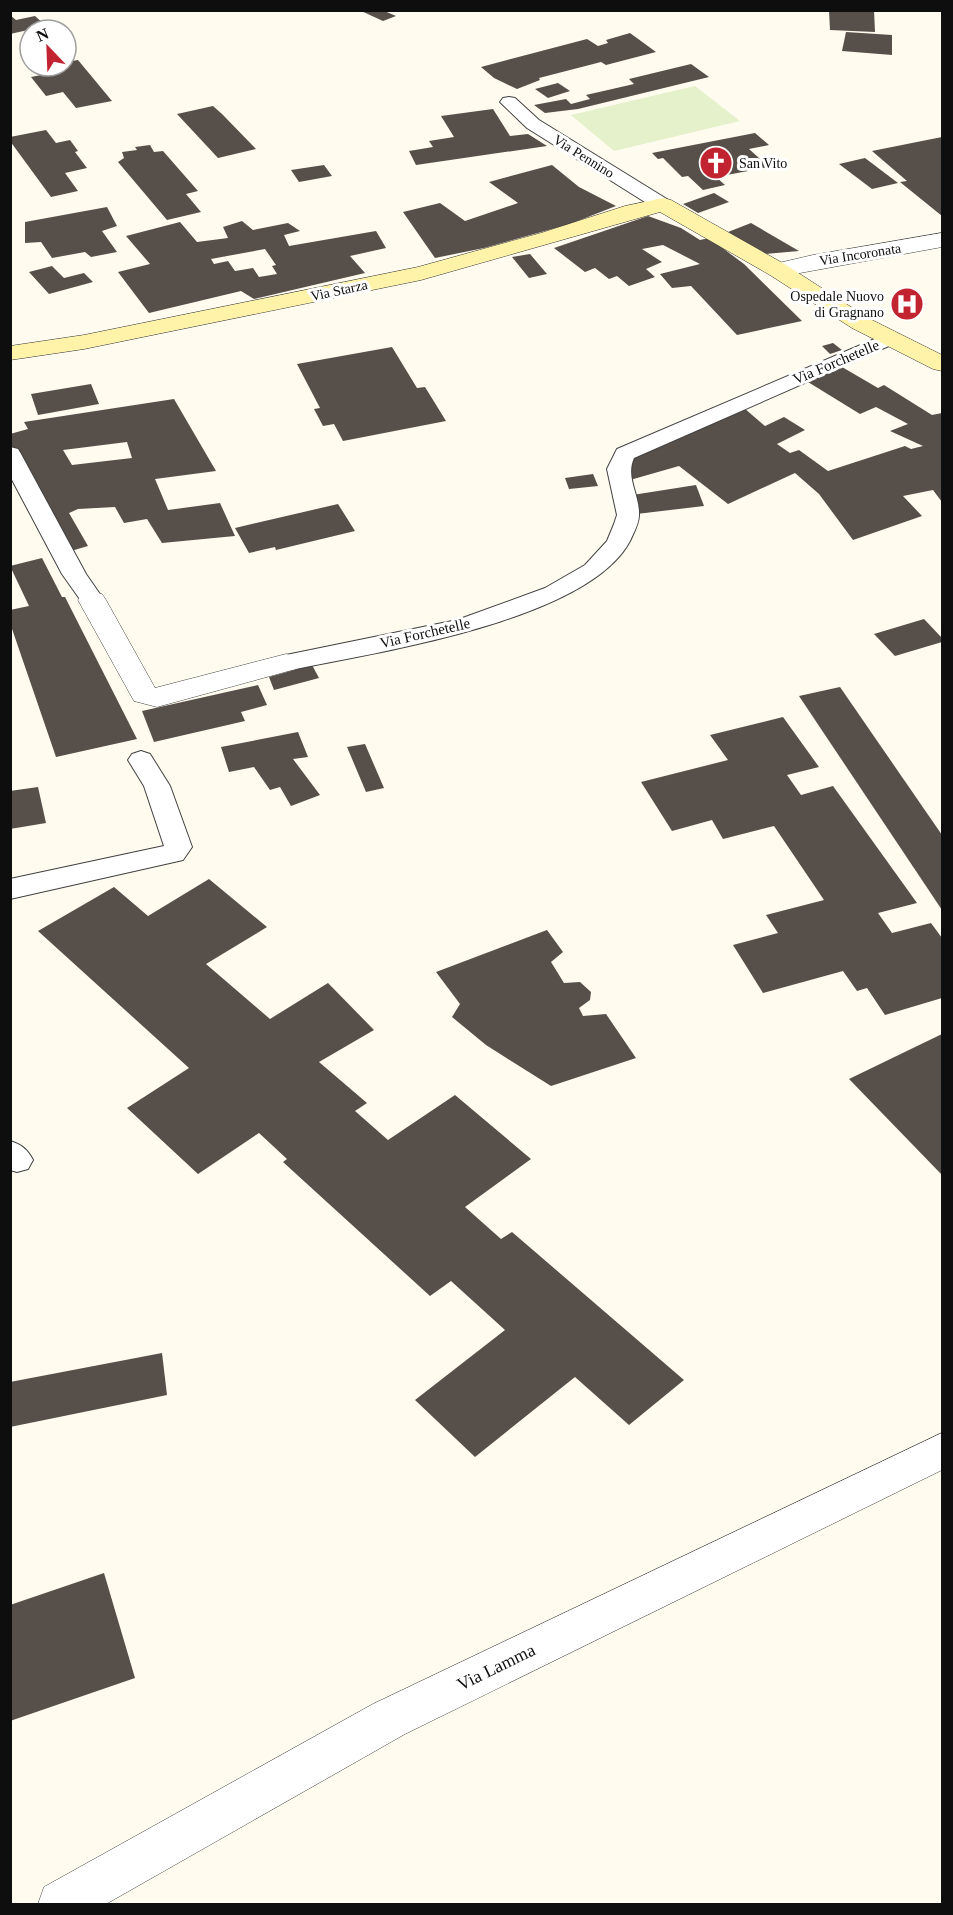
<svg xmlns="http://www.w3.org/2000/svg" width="953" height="1915" viewBox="0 0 953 1915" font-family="'Times New Roman',serif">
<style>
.pitch{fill:#e5f1ca}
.building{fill:#574f4a;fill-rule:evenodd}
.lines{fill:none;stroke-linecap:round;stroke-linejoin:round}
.lane-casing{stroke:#414141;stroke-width:2}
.street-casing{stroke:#414141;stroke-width:1}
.secondary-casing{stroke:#303030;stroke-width:1}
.lane{fill:#fff;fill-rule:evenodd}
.street{fill:#fff;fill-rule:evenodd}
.secondary{fill:#fff3aa;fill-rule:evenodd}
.labels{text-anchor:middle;stroke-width:6;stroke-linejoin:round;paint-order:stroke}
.far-street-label{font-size:14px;fill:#0e0e0e;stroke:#fff}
.far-poi-label{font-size:14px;fill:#0e0e0e;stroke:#fff;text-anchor:start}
.street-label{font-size:15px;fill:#0e0e0e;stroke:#fff}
.near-street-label{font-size:18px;fill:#0e0e0e;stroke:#fff}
</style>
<rect width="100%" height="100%" fill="#fffbef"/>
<path class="pitch" d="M695,86L740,121L614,151L571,115Z"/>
<g class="building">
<path d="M359,10H382L396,16L383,21Z"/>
<path d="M829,10H874L875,32L830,30Z"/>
<path d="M10,15L16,20L35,16L46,26L10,34Z"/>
<path d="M846,32L892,35V55L842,51Z"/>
<path d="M630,33L656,52L606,65L601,62L539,78L540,80L517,89L494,78L481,67L587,39L598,46L608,43L606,40Z"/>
<path d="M78,60L112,101L76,108L63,92L46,96L31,77L56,72L51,66H66V62Z"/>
<path d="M691,64L709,77L578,109L545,113L534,105L566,99L571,104L590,99L586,95L634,84L629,79Z"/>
<path d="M558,83L570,91L548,98L535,89Z"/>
<path d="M213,106L222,114L256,149L218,158L177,114Z"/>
<path d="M493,109L510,136L528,134L547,146L416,165L409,151L433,147L429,141L454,137L441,116Z"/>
<path d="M46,130L56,143L70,140L78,151L75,152L87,168L65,173L78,191L51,197L10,141V137Z"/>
<path d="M755,133L769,145L749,149L769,167L716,177L725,185L703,190L688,176L682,177L663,158L658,159L652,153Z"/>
<path d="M942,137V216L900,182L907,181L872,151Z"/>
<path d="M150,145L154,152L163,151L198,191L186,194L201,212L167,220L118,162L124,158L122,152L137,150L135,147Z"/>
<path d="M865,158L898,183L872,189L839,164Z"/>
<path d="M324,165L332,176L299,182L291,170Z"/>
<path d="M552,165L579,187L616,206L570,224L484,248L435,258L403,212L440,203L465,221L518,203L489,182Z"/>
<path d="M714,193L729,202L698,213L683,204Z"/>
<path d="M107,207L117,226L102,231L117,252L91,257L85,252L52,258L41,242L25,243V222Z"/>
<path d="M648,216L681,228L700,240L709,238L744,264L802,321L737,335L691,286L672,288L660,274L700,264L663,245L642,249L662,262L646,269L655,277L629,286L617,276L609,279L595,268L585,272L554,248Z"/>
<path d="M242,221L253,230L288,223L300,231L284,235L289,246L376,231L386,248L350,256L365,273L254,299L241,291L149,313L118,272L150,264L126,236L180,222L197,242L228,238L223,227ZM265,249L276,265L272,266L277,274L259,277L253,268L235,271L228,261L214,264L211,259Z"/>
<path d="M751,223L799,251L765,254L728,232Z"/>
<path d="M530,254L547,274L529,278L512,257Z"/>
<path d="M52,266L64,278L84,273L93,282L49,294L29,272Z"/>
<path d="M833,343L842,350L830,354L822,346Z"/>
<path d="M392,347L417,388L425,387L446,421L343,441L334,424L323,426L314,409L320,408L297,364Z"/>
<path d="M842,367L878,388L884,385L932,415L942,413V502L933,490L903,496L922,516L853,540L819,494L795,473L728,504L679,466L623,482L616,462L744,408L765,426L784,417L805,430L777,444L790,453L799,450L828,471L905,446L911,449L923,446L890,431L908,424L876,407L860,414L808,382Z"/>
<path d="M91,384L99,404L38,415L31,394Z"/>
<path d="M174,399L216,471L155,479L168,510L220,503L235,536L162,543L147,519L124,523L115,507L78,509L69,513L88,546L54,556L10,449V434L28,429L24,422ZM127,442L132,458L72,465L63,450Z"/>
<path d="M593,474L598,486L569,489L565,478Z"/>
<path d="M696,485L704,506L628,515L626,496Z"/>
<path d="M338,504L355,531L276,550L275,547L249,553L235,528Z"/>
<path d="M42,558L62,597H65L137,739L56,757L10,623V610L29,606L10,566Z"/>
<path d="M924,619L942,638V642L895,656L874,634Z"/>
<path d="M312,665L319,678L274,690L269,677Z"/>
<path d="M258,685L267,705L241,712L245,721L154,742L142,711Z"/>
<path d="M840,687L942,835V910L799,696Z"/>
<path d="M783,717L819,767L787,775L801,795L833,786L917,903L878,913L892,933L931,923L942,938V998L885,1015L867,988L857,991L843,971L763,993L733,945L778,933L766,915L824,900L774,826L723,839L712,820L672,831L641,782L728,760L710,735Z"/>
<path d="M298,732L308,757L293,759L320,795L291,806L280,787L270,790L254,767L229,772L221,747Z"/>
<path d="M365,744L384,788L366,792L347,747Z"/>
<path d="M38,787L46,823L10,829V791Z"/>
<path d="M209,879L267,927L206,964L270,1019L328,983L374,1030L319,1062L367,1103L355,1111L388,1140L455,1095L531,1159L465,1207L501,1239L512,1232L684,1380L629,1425L575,1377L475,1457L415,1400L505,1330L451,1281L430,1296L283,1162L287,1159L259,1133L198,1174L127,1108L189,1068L38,931L114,887L148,916Z"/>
<path d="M547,930L563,952L551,962L564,983L580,982L591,992L590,1000L579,1008L583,1016L606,1014L636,1058L551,1086L486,1045L452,1017L460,1004L436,972Z"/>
<path d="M942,1034V1175L849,1079Z"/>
<path d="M162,1353L167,1395L10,1427V1382Z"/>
<path d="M104,1573L135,1678L10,1721V1605Z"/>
</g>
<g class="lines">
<defs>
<g id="lane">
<path d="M509,97L515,98L539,120L670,201L673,205L670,209H656L527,128L500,102L503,98Z"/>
<path d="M891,332L898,334L901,338L898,342L634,458C625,478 640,495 639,515C639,524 633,534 630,541C587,622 371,653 286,671L277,668L274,663L277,658L286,655L457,620L545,588L585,565L607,541L614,524L617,515L607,469L617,449Z"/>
<path d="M10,447L18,449L21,454L86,574L104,600L100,605L92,607L84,605L62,574L10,476Z"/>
<path d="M141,751L150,754L170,786L192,847L183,860L10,899V879L164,846L144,786L128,760L132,754Z"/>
<path d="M10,1141C22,1145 27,1149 33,1160L28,1169L17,1172L10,1170Z"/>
</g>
<g id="street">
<path d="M942,233V247L778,277L770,275L767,270L770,265L813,255Z"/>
<path d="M92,592L102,594L106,600L155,688L286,654L296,657L300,663L296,669L157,707L134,701L78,600L82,594Z"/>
<path d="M942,1433V1470L405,1734L106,1904H38L44,1887L373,1704Z"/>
</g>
<path id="secondary" d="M663,198L671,200L786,265L868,318L942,355V371L933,369L852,328L770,275L660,212L421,280L84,349L10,360V346L84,335L418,267L541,233L625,206Z"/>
</defs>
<use href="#lane" class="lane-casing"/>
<use href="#street" class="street-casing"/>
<use href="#secondary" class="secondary-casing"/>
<use href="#lane" class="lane"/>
<use href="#street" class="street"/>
<use href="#secondary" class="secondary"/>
</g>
<defs>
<symbol id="church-disc" viewBox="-11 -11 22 22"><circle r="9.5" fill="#c22330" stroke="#fff"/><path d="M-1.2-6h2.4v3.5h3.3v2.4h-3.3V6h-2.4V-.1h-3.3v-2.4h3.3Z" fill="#fff"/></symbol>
<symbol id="hospital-disc" viewBox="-11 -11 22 22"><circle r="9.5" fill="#c22330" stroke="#fff"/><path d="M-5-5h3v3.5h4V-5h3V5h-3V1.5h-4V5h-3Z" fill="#fff"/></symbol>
</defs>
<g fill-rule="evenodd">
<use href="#church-disc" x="697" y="144" width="38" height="38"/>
<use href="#hospital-disc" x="888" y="285" width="38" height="38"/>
</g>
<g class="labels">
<g class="far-street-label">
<text transform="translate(584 156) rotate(32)" y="5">Via Pennino</text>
<text transform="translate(860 254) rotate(-9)" y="5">Via Incoronata</text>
<text transform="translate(339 290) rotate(-12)" y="5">Via Starza</text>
</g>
<g class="far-poi-label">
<text x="739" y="168">San Vito</text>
<text x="884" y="301" text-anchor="end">Ospedale Nuovo<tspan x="884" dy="16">di Gragnano</tspan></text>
</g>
<g class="street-label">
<text transform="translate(836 362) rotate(-23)" y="5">Via Forchetelle</text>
<text transform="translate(425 633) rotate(-13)" y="5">Via Forchetelle</text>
</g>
<g class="near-street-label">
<text transform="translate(496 1667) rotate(-26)" y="6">Via Lamma</text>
</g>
</g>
<rect width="953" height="1915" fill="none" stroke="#0e0e0e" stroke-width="24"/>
<g transform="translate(48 48) rotate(337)"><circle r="28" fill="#ffffff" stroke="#9f9f9f" stroke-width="1.5"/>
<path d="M0-4.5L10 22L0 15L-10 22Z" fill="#c22330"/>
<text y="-9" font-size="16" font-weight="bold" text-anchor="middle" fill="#0e0e0e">N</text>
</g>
</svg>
